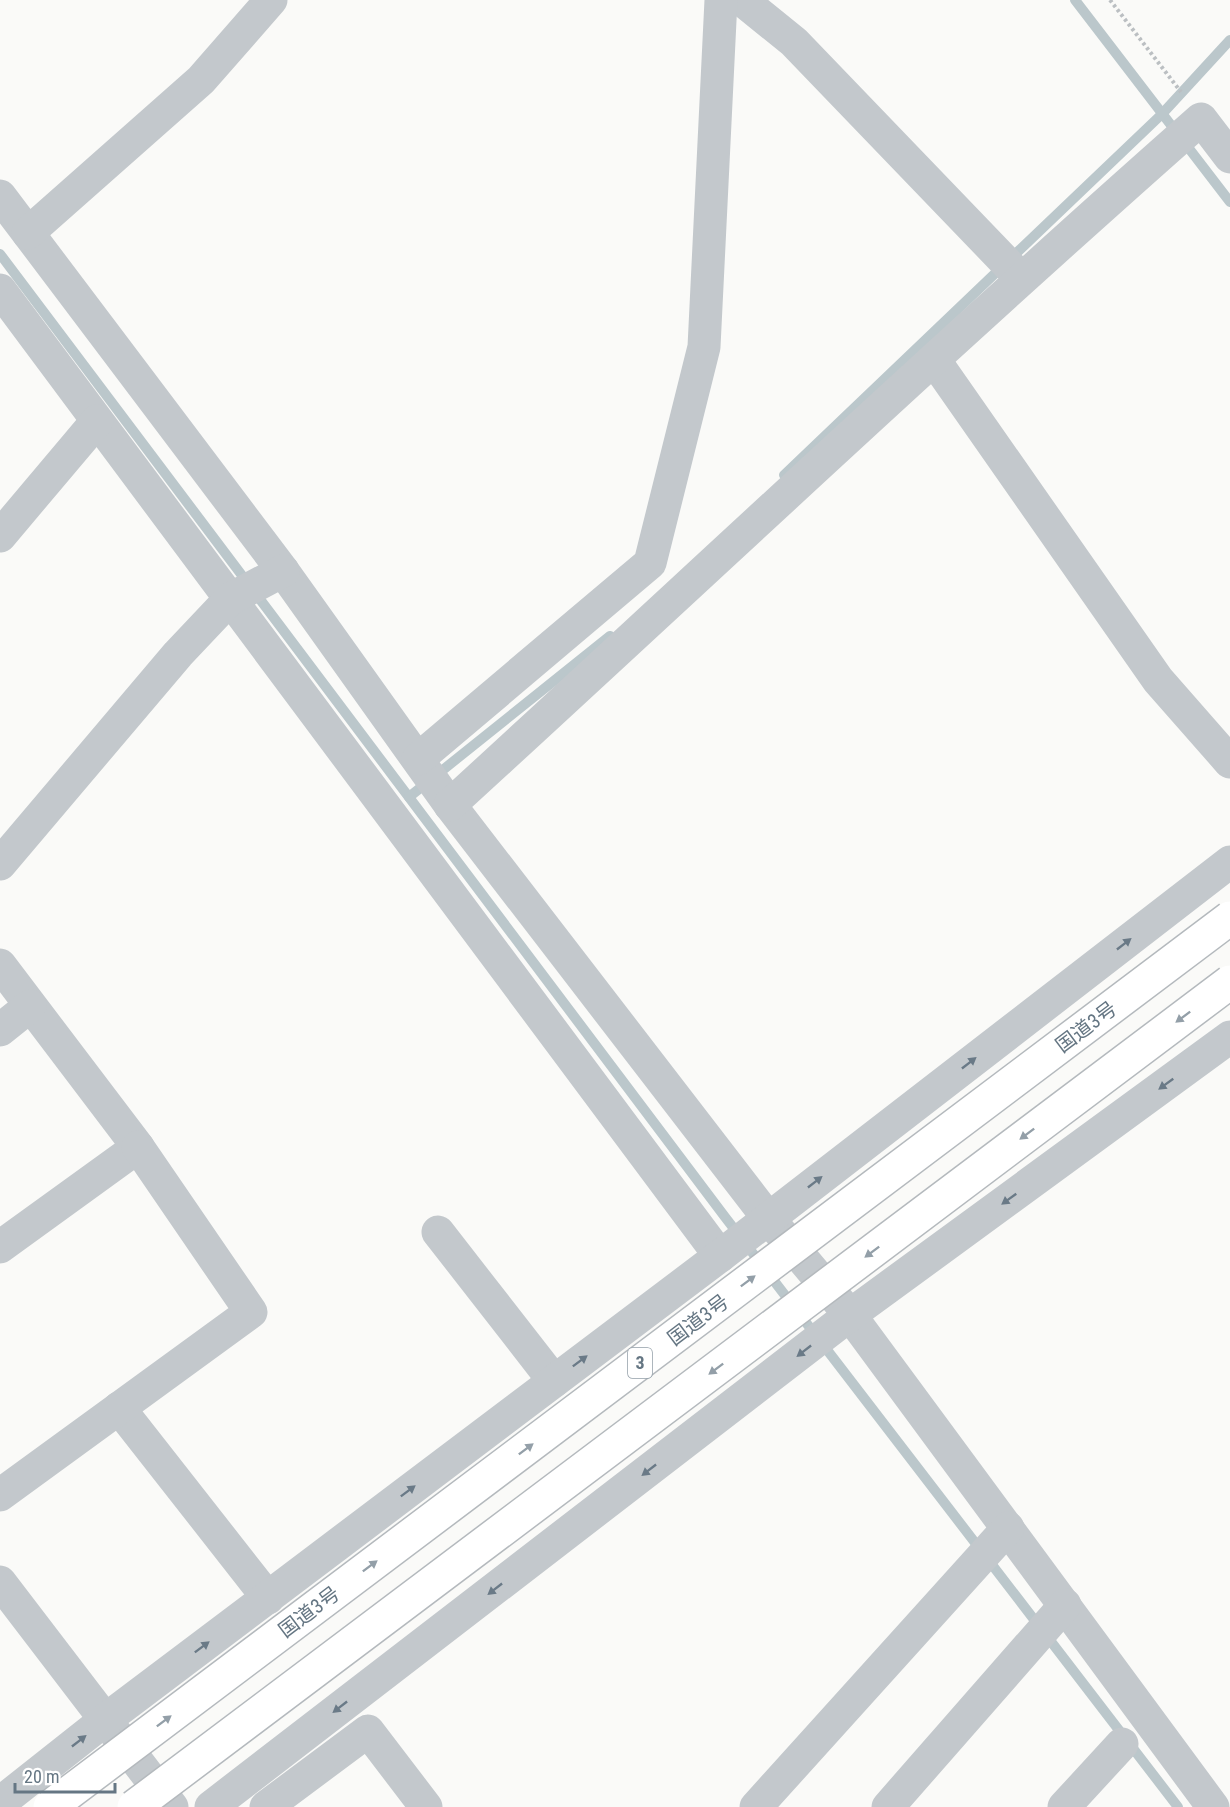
<svg xmlns="http://www.w3.org/2000/svg" width="1230" height="1807" viewBox="0 0 1230 1807" font-family="'Roboto Condensed','Noto Sans JP',sans-serif">
<style>
.lines{fill:none;stroke-linecap:round;stroke-linejoin:round}
.stream{stroke:#bbc7cb;stroke-width:10}
.path{stroke:#bbbfc2;stroke-width:4;stroke-dasharray:3 3;stroke-linecap:butt}
.minor{stroke:#c3c8cc;stroke-width:33}
.highway-bridge-casing{stroke:#b4b9bd;stroke-width:36;stroke-linecap:butt}
.highway-bridge{stroke:#fff;stroke-width:33}
.oneway{fill:#6a7a87}
.oneway2{fill:#939fa8}
.labels{text-anchor:middle;stroke-width:6;stroke-linejoin:round;paint-order:stroke}
.shield{fill:#fff;stroke:#939fa8;stroke-width:1.5}
.shield-label{font-size:18px;font-weight:bold;fill:#657683}
.street-label{font-size:20px;fill:#657683;stroke:#fff}
</style>
<rect width="100%" height="100%" fill="#fafaf8"/>
<g class="lines">
<g class="stream">
<path d="M1075,0L1230,202"/>
<path d="M0,254L725,1217L1178,1807"/>
<path d="M784,475L1162,114L1230,40"/>
<path d="M409,797L610,636"/>
</g>
<path class="path" d="M1110,0L1181,92"/>
<g class="minor">
<path d="M742,0L794,42L1021,278"/>
<path d="M0,196L283,571L450,805L768,1218L850,1315L1213,1807"/>
<path d="M28,233L201,80L271,0"/>
<path d="M0,290L720,1256"/>
<path d="M935,361L1158,680L1230,762"/>
<path d="M0,536L97,421"/>
<path d="M418,759L650,563L704,347L721,0"/>
<path d="M450,805C700,576 947,343 1201,119L1230,157"/>
<path d="M0,864L178,654L230,599L283,571"/>
<path d="M0,965L138,1147L0,1247"/>
<path d="M0,1030L30,1006"/>
<path d="M438,1232L554,1381"/>
<path d="M119,1408L268,1598"/>
<path d="M0,1495L251,1312L138,1147"/>
<path d="M0,1582L172,1807"/>
<path d="M0,1803L105,1720L720,1256L1230,862"/>
<path d="M211,1807L850,1315L1230,1037"/>
<path d="M266,1807L368,1731L426,1807"/>
<path d="M756,1807L1008,1528"/>
<path d="M888,1807L1065,1605"/>
<path d="M1064,1807L1122,1744"/>
</g>
<defs>
<g id="highway-bridge">
<path d="M50,1807L1230,918"/>
<path d="M134,1807L1230,982"/>
</g>
</defs>
<use href="#highway-bridge" class="highway-bridge-casing"/>
<use href="#highway-bridge" class="highway-bridge"/>
</g>
<defs><path id="oneway-solid" d="M-6-.8H1V-3.2L6.5 0L1 3.2V.8H-6Z" transform="scale(1.5)"/></defs>
<g class="oneway">
<use href="#oneway-solid" transform="translate(1124 944) rotate(-38)"/>
<use href="#oneway-solid" transform="translate(969 1063) rotate(-38)"/>
<use href="#oneway-solid" transform="translate(1166 1084) rotate(144)"/>
<use href="#oneway-solid" transform="translate(815 1182) rotate(-38)"/>
<use href="#oneway-solid" transform="translate(1009 1199) rotate(144)"/>
<use href="#oneway-solid" transform="translate(804 1351) rotate(142)"/>
<use href="#oneway-solid" transform="translate(580 1361) rotate(-37)"/>
<use href="#oneway-solid" transform="translate(649 1470) rotate(142)"/>
<use href="#oneway-solid" transform="translate(408 1491) rotate(-37)"/>
<use href="#oneway-solid" transform="translate(495 1589) rotate(142)"/>
<use href="#oneway-solid" transform="translate(202 1647) rotate(-37)"/>
<use href="#oneway-solid" transform="translate(340 1707) rotate(142)"/>
<use href="#oneway-solid" transform="translate(79 1741) rotate(-38)"/>
</g>
<g class="oneway2">
<use href="#oneway-solid" transform="translate(1183 1017) rotate(143)"/>
<use href="#oneway-solid" transform="translate(1027 1134) rotate(143)"/>
<use href="#oneway-solid" transform="translate(872 1252) rotate(143)"/>
<use href="#oneway-solid" transform="translate(748 1281) rotate(-37)"/>
<use href="#oneway-solid" transform="translate(716 1369) rotate(143)"/>
<use href="#oneway-solid" transform="translate(526 1449) rotate(-37)"/>
<use href="#oneway-solid" transform="translate(370 1566) rotate(-37)"/>
<use href="#oneway-solid" transform="translate(164 1721) rotate(-37)"/>
</g>
<g class="labels">
<rect class="shield" x="628" y="1348" width="24" height="30" rx="4.5"/>
<g class="shield-label">
<text x="640" y="1369">3</text>
</g>
<g class="street-label">
<text transform="translate(1086 1027) rotate(-37)" y="7">国道3号</text>
<text transform="translate(698 1320) rotate(-37)" y="7">国道3号</text>
<text transform="translate(309 1612) rotate(-37)" y="7">国道3号</text>
</g>
</g>
<path d="M15 1783v9h100v-9" fill="none" stroke="#657683" stroke-width="3"/>
<text x="24" y="1783" font-size="18" fill="#657683" stroke="#ffffff" stroke-width="4.5" paint-order="stroke">20 m</text>
</svg>
